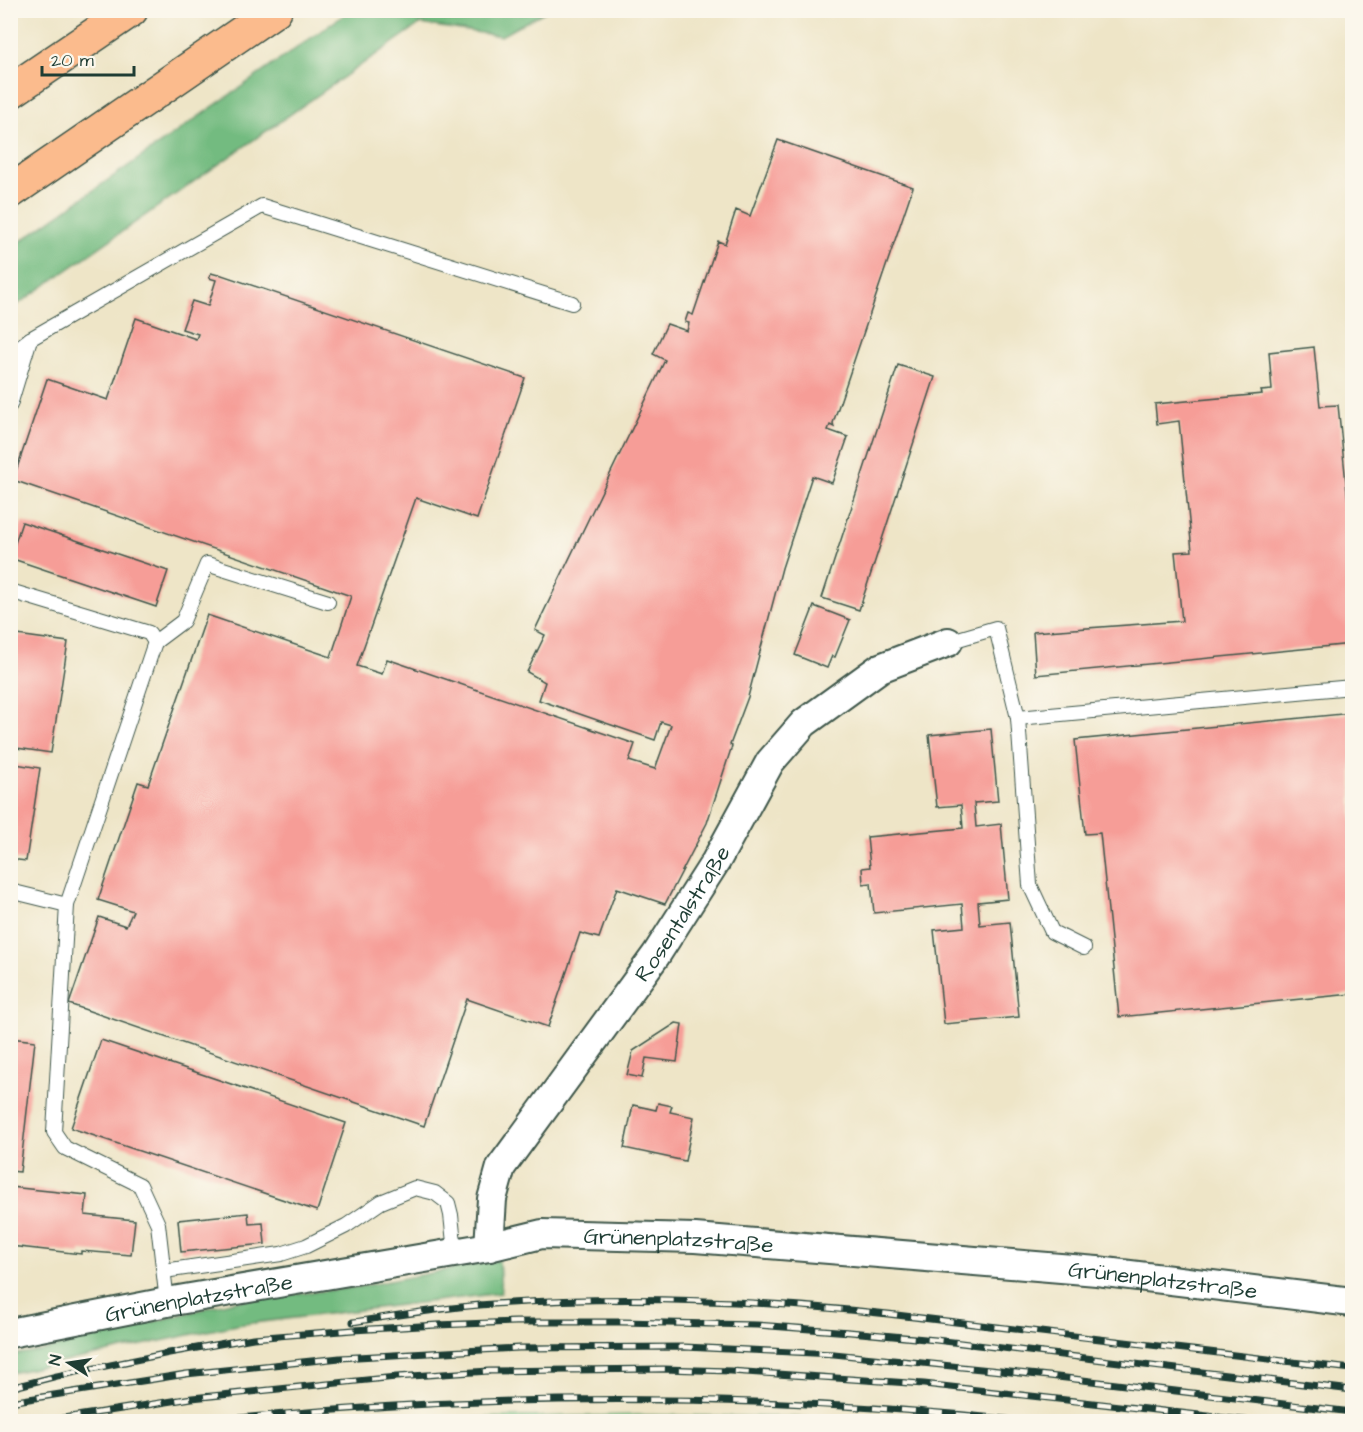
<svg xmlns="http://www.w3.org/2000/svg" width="1363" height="1432" viewBox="0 0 1363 1432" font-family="'Architects Daughter',sans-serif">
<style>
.green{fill:#8fdb98;stroke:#578c66;stroke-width:1.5}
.forest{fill:#73bb80;stroke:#497c5a;stroke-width:1.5}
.building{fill:#f69d97}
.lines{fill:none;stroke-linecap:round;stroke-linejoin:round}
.lane-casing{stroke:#3e564a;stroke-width:16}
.street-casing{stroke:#3e564a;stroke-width:32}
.highway-casing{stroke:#3e564a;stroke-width:36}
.lane{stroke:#fff;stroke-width:14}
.street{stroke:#fff;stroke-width:28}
.highway{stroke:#fbbb8d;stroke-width:33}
.rail-casing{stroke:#1f3d34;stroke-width:7}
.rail{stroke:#fbf7ec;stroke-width:4.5;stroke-dasharray:14;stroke-linecap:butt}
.labels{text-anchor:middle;stroke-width:4.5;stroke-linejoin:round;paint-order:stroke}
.street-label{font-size:22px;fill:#1f3d34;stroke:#fbf7ec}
</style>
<rect width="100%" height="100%" fill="#fbf7ec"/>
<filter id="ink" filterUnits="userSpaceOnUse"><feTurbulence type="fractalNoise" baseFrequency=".0167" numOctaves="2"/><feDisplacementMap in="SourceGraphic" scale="12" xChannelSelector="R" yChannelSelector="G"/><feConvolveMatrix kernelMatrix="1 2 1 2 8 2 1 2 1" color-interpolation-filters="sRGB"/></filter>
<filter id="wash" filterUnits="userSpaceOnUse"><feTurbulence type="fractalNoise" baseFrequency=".008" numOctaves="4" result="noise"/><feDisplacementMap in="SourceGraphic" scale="24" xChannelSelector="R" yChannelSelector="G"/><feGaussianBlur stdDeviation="1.35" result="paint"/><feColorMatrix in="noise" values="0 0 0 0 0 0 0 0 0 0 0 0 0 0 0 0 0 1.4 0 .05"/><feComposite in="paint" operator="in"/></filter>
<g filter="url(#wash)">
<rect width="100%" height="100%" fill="#eee5c7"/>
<path class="green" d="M647,1415L818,1418L861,1421H417L461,1418Z"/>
<g class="forest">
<path d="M351,10L546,11L501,36L420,24L11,309V248Z"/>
<path d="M499,1260L501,1293L236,1325L11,1373L10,1355L41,1351L234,1301L358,1287Z"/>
</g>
<g id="blocks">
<g class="building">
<path d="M778,140L913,187L860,343L833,423L834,427L830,425L828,430L848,437L832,483L812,476L782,568L748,697L730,745L732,746L707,823L665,904L617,888L599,938L580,933L548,1027L467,999L424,1126L69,1004L99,917L126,926L133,911L98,900L138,782L148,785L207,615L331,657L351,596L13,480L47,379L108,400L136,318L196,339L198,334L182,329L192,301L208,306L216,280L209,278L211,273L218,275L219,274L525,378L477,519L416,498L357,666L382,674L387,659L635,744L629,761L655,769L671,725L661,722L655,740L539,700L545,682L527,672L545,635L535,630L665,360L653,354L667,324L687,331L689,323L685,322L688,313L693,315L718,241L725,244L736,210L750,216Z"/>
<path d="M1314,347L1320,406L1338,405L1348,502H1352V644L1036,675L1033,632L1182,621L1175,552L1192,551L1179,421L1157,424L1155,404L1262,394L1261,391L1272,390L1269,352Z"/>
<path d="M898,365L935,377L859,610L822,598Z"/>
<path d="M22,522L168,571L156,607L10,558Z"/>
<path d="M814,606L850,620L835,657L832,656L827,668L795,655Z"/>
<path d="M10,634L68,642L51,753L10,747Z"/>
<path d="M1352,713V994L1119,1017L1100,833L1085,834L1075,740Z"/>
<path d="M991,729L998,801L974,803L976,827L1001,824L1008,899L978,902L980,925L1010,922L1019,1017L944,1024L934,930L964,927L962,904L874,913L871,883L863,884L862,868L870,867L867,837L963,828L961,805L937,807L929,735Z"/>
<path d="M10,763L40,768L26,861L10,859Z"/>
<path d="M676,1023L682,1024L677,1062L646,1058L642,1078L627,1075L633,1051Z"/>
<path d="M10,1038L35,1041L20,1172L10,1171Z"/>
<path d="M101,1040L346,1123L317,1211L71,1128Z"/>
<path d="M658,1103L672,1106L670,1112L694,1117L685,1161L624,1148L633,1105L656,1110Z"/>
<path d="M10,1187L87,1195L85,1215L135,1220L131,1255L81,1251V1254L10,1246Z"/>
<path d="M248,1213L249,1224L263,1223L265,1244L181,1252L178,1220Z"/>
</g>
</g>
</g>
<g filter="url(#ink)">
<use href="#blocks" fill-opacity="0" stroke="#3e564a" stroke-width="1.5"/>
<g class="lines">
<defs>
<g id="lane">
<path d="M10,354L30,339L262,206L572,303"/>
<path d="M10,405L30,339"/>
<path d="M10,591L149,633L155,642L67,905L54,1132L65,1148L140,1185L158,1224L167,1302"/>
<path d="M155,642L183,621L207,564L328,602"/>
<path d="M948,642L996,628L1018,718L1030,885L1052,932L1084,948"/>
<path d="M1018,718L1352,687"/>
<path d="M10,891L67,905"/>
<path d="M164,1271L281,1254L306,1246L346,1226L381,1202L415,1188L435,1193L448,1203L451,1215L455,1252"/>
</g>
<g id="street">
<path id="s1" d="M489,1247L492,1199L501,1167L656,955L716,861L770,762L804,723L880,668L948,642"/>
<path id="s2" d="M10,1333L167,1302L489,1247L542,1234L695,1238L1097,1271L1352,1302"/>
</g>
<g id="highway">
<path d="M10,92L131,10"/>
<path d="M10,192L275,10"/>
</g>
</defs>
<use href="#lane" class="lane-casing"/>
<use href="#street" class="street-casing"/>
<use href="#highway" class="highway-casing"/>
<use href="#lane" class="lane"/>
<use href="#street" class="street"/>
<use href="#highway" class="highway"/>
<defs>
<g id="rail">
<path d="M353,1322C400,1315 446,1307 493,1304C624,1295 757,1300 888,1314L1352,1369"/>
<path d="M10,1388L57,1376L169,1353L253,1338L353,1330L437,1325L516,1322H621L757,1325L850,1332L936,1340L1352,1390"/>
<path d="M10,1402L186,1374L340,1358L519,1348L684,1347L834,1354L1049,1376L1352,1412"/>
<path d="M38,1422L192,1398L396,1377L489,1371L663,1369L731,1371L924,1384L1261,1422"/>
<path d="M202,1422C478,1392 758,1392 1034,1422"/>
</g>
</defs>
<use href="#rail" class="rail-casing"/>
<use href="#rail" class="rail"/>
</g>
</g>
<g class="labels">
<g class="street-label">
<text dy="8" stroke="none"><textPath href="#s1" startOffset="393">Rosentalstraße</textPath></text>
<text dy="8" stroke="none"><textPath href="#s2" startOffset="678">Grünenplatzstraße</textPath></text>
<text dy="8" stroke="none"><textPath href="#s2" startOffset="1164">Grünenplatzstraße</textPath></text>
<text dy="8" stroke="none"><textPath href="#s2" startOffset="192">Grünenplatzstraße</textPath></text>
</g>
</g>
<rect width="1363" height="1432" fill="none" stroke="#fbf7ec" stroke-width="36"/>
<g transform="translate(69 1363) rotate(282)" stroke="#fbf7ec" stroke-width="4.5" paint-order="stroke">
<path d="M0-4.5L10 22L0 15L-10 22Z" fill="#1f3d34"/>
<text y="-9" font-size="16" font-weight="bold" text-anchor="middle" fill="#1f3d34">N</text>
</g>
<path d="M42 66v9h92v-9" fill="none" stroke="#1f3d34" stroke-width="3"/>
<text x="51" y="66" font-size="18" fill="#1f3d34" stroke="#fbf7ec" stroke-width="4.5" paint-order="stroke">20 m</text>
</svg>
